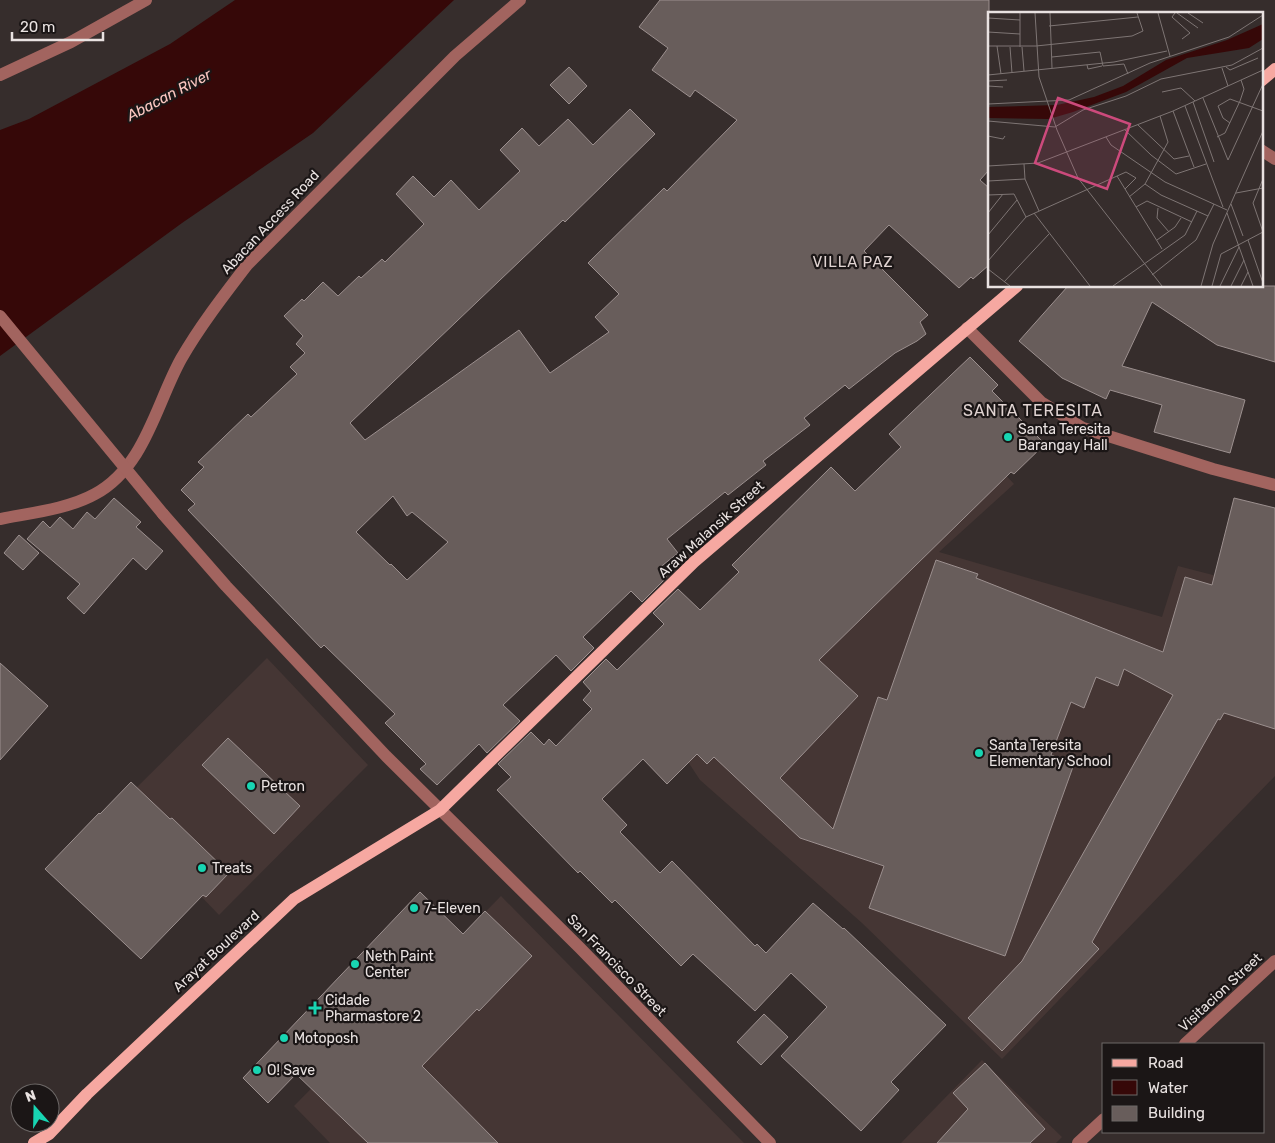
<svg xmlns="http://www.w3.org/2000/svg" width="1275" height="1143" viewBox="0 0 1275 1143" font-family="Rubik,sans-serif">
<style>
.built{fill:#453634}
.water{fill:#360808}
.building{fill:#685d5b;stroke:#9c908f;fill-rule:evenodd}
.lines{fill:none;stroke-linecap:round;stroke-linejoin:round}
.minor{stroke:#a2645f;stroke-width:12}
.major{stroke:#f6a8a1;stroke-width:12}
.minor-bridge{stroke:#a2645f;stroke-width:12}
.poi-dot{fill:#18d5b2;stroke:#1b1616;stroke-width:2}
.labels{text-anchor:middle;stroke-width:4.5;stroke-linejoin:round;paint-order:stroke}
.street-label{font-size:14px;fill:#e9e2e1;stroke:#1b1616}
.poi-label{font-size:14px;fill:#e9e2e1;stroke:#1b1616;text-anchor:start}
.water-label{font-size:15px;font-style:italic;fill:#fac6c0;stroke:#1b1616}
.neighbourhood-label{font-size:15px;letter-spacing:1px;fill:#e1d4d2;stroke:#1b1616}
.quarter-label{font-size:16px;letter-spacing:1px;fill:#e1d4d2;stroke:#1b1616}
.inset-road{fill:none;stroke:#7e7574;stroke-width:1}
.view{fill:#cc4a7c;fill-opacity:0.15;stroke:#cc4a7c;stroke-width:2.5}
.inset-edge{fill:none;stroke:#e9e2e1;stroke-width:2.5}
</style>
<rect width="100%" height="100%" fill="#362d2c"/>
<g class="built">
<path d="M969,435L1014,484L939,552L1162,617L1178,566L1275,591V776L1002,1059L862,923L700,780L667,730Z"/>
<path d="M267,658L368,765L219,915L116,808Z"/>
<path d="M501,896L744,1143H330L294,1106Z"/>
<path d="M982,1060L1062,1137L1056,1143H901Z"/>
</g>
<path class="water" d="M235,0H454L313,133L182,223L0,356V130L29,119L170,44Z"/>
<g class="building">
<path d="M660,0H989V170L980,180L989,188V265L973,279L971,277L959,288L889,225L864,251L928,315L920,322L926,334L917,341L895,353L849,389L845,385L804,418L810,425L763,461L766,465L728,495L725,492L667,539L678,553L658,569L667,577L642,602L631,591L583,637L594,648L571,671L556,655L503,705L520,721L487,753L479,744L437,785L420,769L426,764L385,723L395,714L324,645L321,648L188,510L195,504L181,490L204,467L198,462L248,414L251,417L297,374L290,367L305,353L296,344L303,336L284,316L302,299L304,301L323,282L338,296L359,276L361,278L382,259L385,262L424,224L396,194L413,176L434,197L451,180L479,210L520,171L500,150L522,128L539,146L568,119L593,145L630,109L655,134L565,222L563,220L350,423L365,440L519,330L550,373L609,332L595,317L619,294L588,263L664,188L667,191L737,120L695,90L690,97L652,70L668,48L639,27ZM393,496L407,516L412,512L448,542L407,580L391,564L390,565L356,532Z"/>
<path d="M569,67L587,86L569,104L550,85Z"/>
<path d="M1068,286H1275V362L1217,345L1152,302L1122,366L1245,400L1230,453L1154,432L1162,405L1110,390L1106,399L1062,378L1019,341Z"/>
<path d="M970,357L998,385L992,391L1045,444L1014,474L1011,472L819,660L858,696L780,778L833,829L878,697L887,700L936,560L978,574L976,578L1163,652L1185,577L1212,585L1234,498L1275,508V729L1224,713L1220,720L1218,719L1092,942L1099,949L1002,1051L968,1018L1022,961L1173,695L1124,669L1118,686L1096,677L1084,708L1071,702L1051,755L1074,764L1005,956L869,908L884,866L800,838L714,757L707,764L697,754L667,784L643,759L602,799L627,825L620,832L660,873L672,861L755,946L757,944L766,953L813,903L843,929L844,928L946,1025L891,1082L899,1090L861,1131L781,1056L827,1007L791,973L755,1011L693,954L681,966L615,900L612,903L580,871L578,873L497,790L511,777L498,764L531,732L544,745L549,739L556,746L592,709L583,700L591,691L583,682L606,659L617,670L664,624L653,613L678,589L700,610L739,572L732,565L831,467L855,491L901,447L889,434Z"/>
<path d="M114,498L141,522L136,527L163,551L146,570L133,558L84,614L67,598L80,584L27,539L43,521L50,528L60,517L73,529L87,512L95,519Z"/>
<path d="M19,535L39,553L23,570L4,553Z"/>
<path d="M0,663L48,706L0,760Z"/>
<path d="M228,738L300,806L274,834L202,765Z"/>
<path d="M131,782L170,819L172,818L229,873L206,897L203,895L141,959L45,869L99,813L100,814Z"/>
<path d="M420,892L463,934L485,911L532,956L479,1011L477,1009L422,1066L498,1143H368L296,1074L268,1103L243,1078Z"/>
<path d="M764,1014L788,1037L761,1065L737,1042Z"/>
<path d="M985,1063L1045,1129L1030,1143H937L968,1109L953,1093Z"/>
</g>
<g class="lines">
<g class="minor">
<path d="M0,75L71,42L146,0"/>
<path d="M1261,150L1275,159"/>
<path d="M967,328L1041,402L1083,428L1213,469L1275,485"/>
<path d="M163,514L226,586L386,756L580,948L770,1143"/>
<path d="M0,519C30,513 68,509 95,494C145,467 156,404 181,359C200,326 224,295 247,265L455,56L520,0"/>
<path d="M1185,1044L1275,961"/>
<path d="M1078,1143L1104,1119"/>
</g>
<g class="major">
<path d="M1261,81L1275,69"/>
<path d="M34,1143L49,1134L87,1094L294,899L440,810L694,562L1017,286"/>
</g>
<path class="minor-bridge" d="M0,316L163,514"/>
</g>
<g class="poi-dot">
<circle cx="1008" cy="437" r="5"/>
<circle cx="979" cy="753" r="5"/>
<circle cx="251" cy="786" r="5"/>
<circle cx="202" cy="868" r="5"/>
<circle cx="414" cy="908" r="5"/>
<circle cx="355" cy="964" r="5"/>
<path d="M312.5 1000.5h5v5h5v5h-5v5h-5v-5h-5v-5h5z"/>
<circle cx="284" cy="1038" r="5"/>
<circle cx="257" cy="1070" r="5"/>
</g>
<g class="labels">
<g class="street-label">
<text transform="translate(270 222) rotate(-47)" y="5">Abacan Access Road</text>
<text transform="translate(711 529) rotate(-42)" y="5">Araw Malansik Street</text>
<text transform="translate(216 951) rotate(-43)" y="5">Arayat Boulevard</text>
<text transform="translate(617 965) rotate(46)" y="5">San Francisco Street</text>
<text transform="translate(1220 992) rotate(-43)" y="5">Visitacion Street</text>
</g>
<g class="poi-label">
<text x="1018" y="434">Santa Teresita<tspan x="1018" dy="16">Barangay Hall</tspan></text>
<text x="989" y="750">Santa Teresita<tspan x="989" dy="16">Elementary School</tspan></text>
<text x="261" y="791">Petron</text>
<text x="212" y="873">Treats</text>
<text x="424" y="913">7-Eleven</text>
<text x="365" y="961">Neth Paint<tspan x="365" dy="16">Center</tspan></text>
<text x="325" y="1005">Cidade<tspan x="325" dy="16">Pharmastore 2</tspan></text>
<text x="294" y="1043">Motoposh</text>
<text x="267" y="1075">O! Save</text>
</g>
<g class="water-label">
<text transform="translate(169 95) rotate(-28)" y="5">Abacan River</text>
</g>
<g class="neighbourhood-label">
<text x="853" y="267">VILLA PAZ</text>
</g>
<g class="quarter-label">
<text x="1033" y="416">SANTA TERESITA</text>
</g>
</g>
<g transform="translate(988 12)">
<rect width="275" height="275" fill="#362d2c"/>
<path d="M275,12V27L261,36L199,46L138,80L85,100L61,107L0,106V95L69,93L106,85L135,74L178,48L239,28Z" fill="#360808"/>
<path class="inset-road" d="M47,1L51,65L69,118L90,166L174,274M62,1L64,56M170,1L182,44M187,1L184,5L202,21L194,27M189,1L210,16M200,1L215,11M0,6L32,8M61,14L150,5M0,20L32,22M0,34H48L144,24L155,19L149,1M9,34L13,62M22,35L24,61M32,35V1M34,35L36,59M64,45L112,40L115,54L136,52L140,62M99,53L100,57L114,54M238,55L242,58L270,46M234,56L240,74M0,63L126,50L179,39M0,69L19,68M0,74L15,75M174,80L193,76L207,89M215,86L240,148L275,72M205,90L226,150M0,92L81,88L162,51L241,25L275,3M197,94L235,195M185,99L206,155M0,109L67,115L95,98L138,84L173,67L244,53L275,36M242,111L235,106L230,94L242,87L275,99M150,113L186,147L201,144M137,118L163,143L188,162L218,152M0,124L15,127L17,124M118,125L123,133L177,170L239,198M229,125L237,121L252,89L256,77L253,68M36,152L37,167M0,154L50,151L185,99L275,58M129,164L174,237M275,167L265,191L275,220M0,169L37,167L51,199M157,172L173,183L220,204M248,181L275,176M0,183L26,182L38,205M141,185L157,172L180,130L172,104M243,192L255,224M148,195L159,189L204,210M170,196L169,206L181,220M0,201L15,182M46,201L102,274M239,201L265,274M0,223L29,188M169,228L187,215L193,206M260,228L275,271M0,249L38,205L138,160L148,166L137,177M0,257L22,274M164,263L208,228L226,192M16,270L61,222M125,274L197,223L209,199M213,274L225,232L275,119M224,274L233,242L275,220M232,274L251,235M243,274L256,248M253,274L260,260"/>
<path class="view" d="M70,86L142,112L119,177L47,151Z"/>
<rect width="275" height="275" class="inset-edge"/>
</g>
<rect x="1102" y="1043" width="162" height="90" fill="#1b1616" stroke="#6d6867"/>
<rect x="1112" y="1059" width="25" height="8" fill="#f6a8a1" stroke="#6d6867"/>
<text x="1148" y="1068" font-size="15" fill="#e9e2e1">Road</text>
<rect x="1112" y="1080" width="25" height="15" fill="#360808" stroke="#6d6867"/>
<text x="1148" y="1093" font-size="15" fill="#e9e2e1">Water</text>
<rect x="1112" y="1106" width="25" height="15" fill="#685d5b" stroke="#6d6867"/>
<text x="1148" y="1118" font-size="15" fill="#e9e2e1">Building</text>
<g transform="translate(35 1108) rotate(340)"><circle r="24" fill="#1b1616" stroke="#6d6867"/>
<path d="M0-4L9 19L0 12L-9 19Z" fill="#18d5b2"/>
<text y="-8" font-size="14" font-weight="bold" text-anchor="middle" fill="#e9e2e1">N</text>
</g>
<path d="M12 32v8h91v-8" fill="none" stroke="#e9e2e1" stroke-width="2.5"/>
<text x="20" y="32" font-size="15" fill="#e9e2e1" stroke="#1b1616" stroke-width="4" paint-order="stroke">20 m</text>
</svg>
